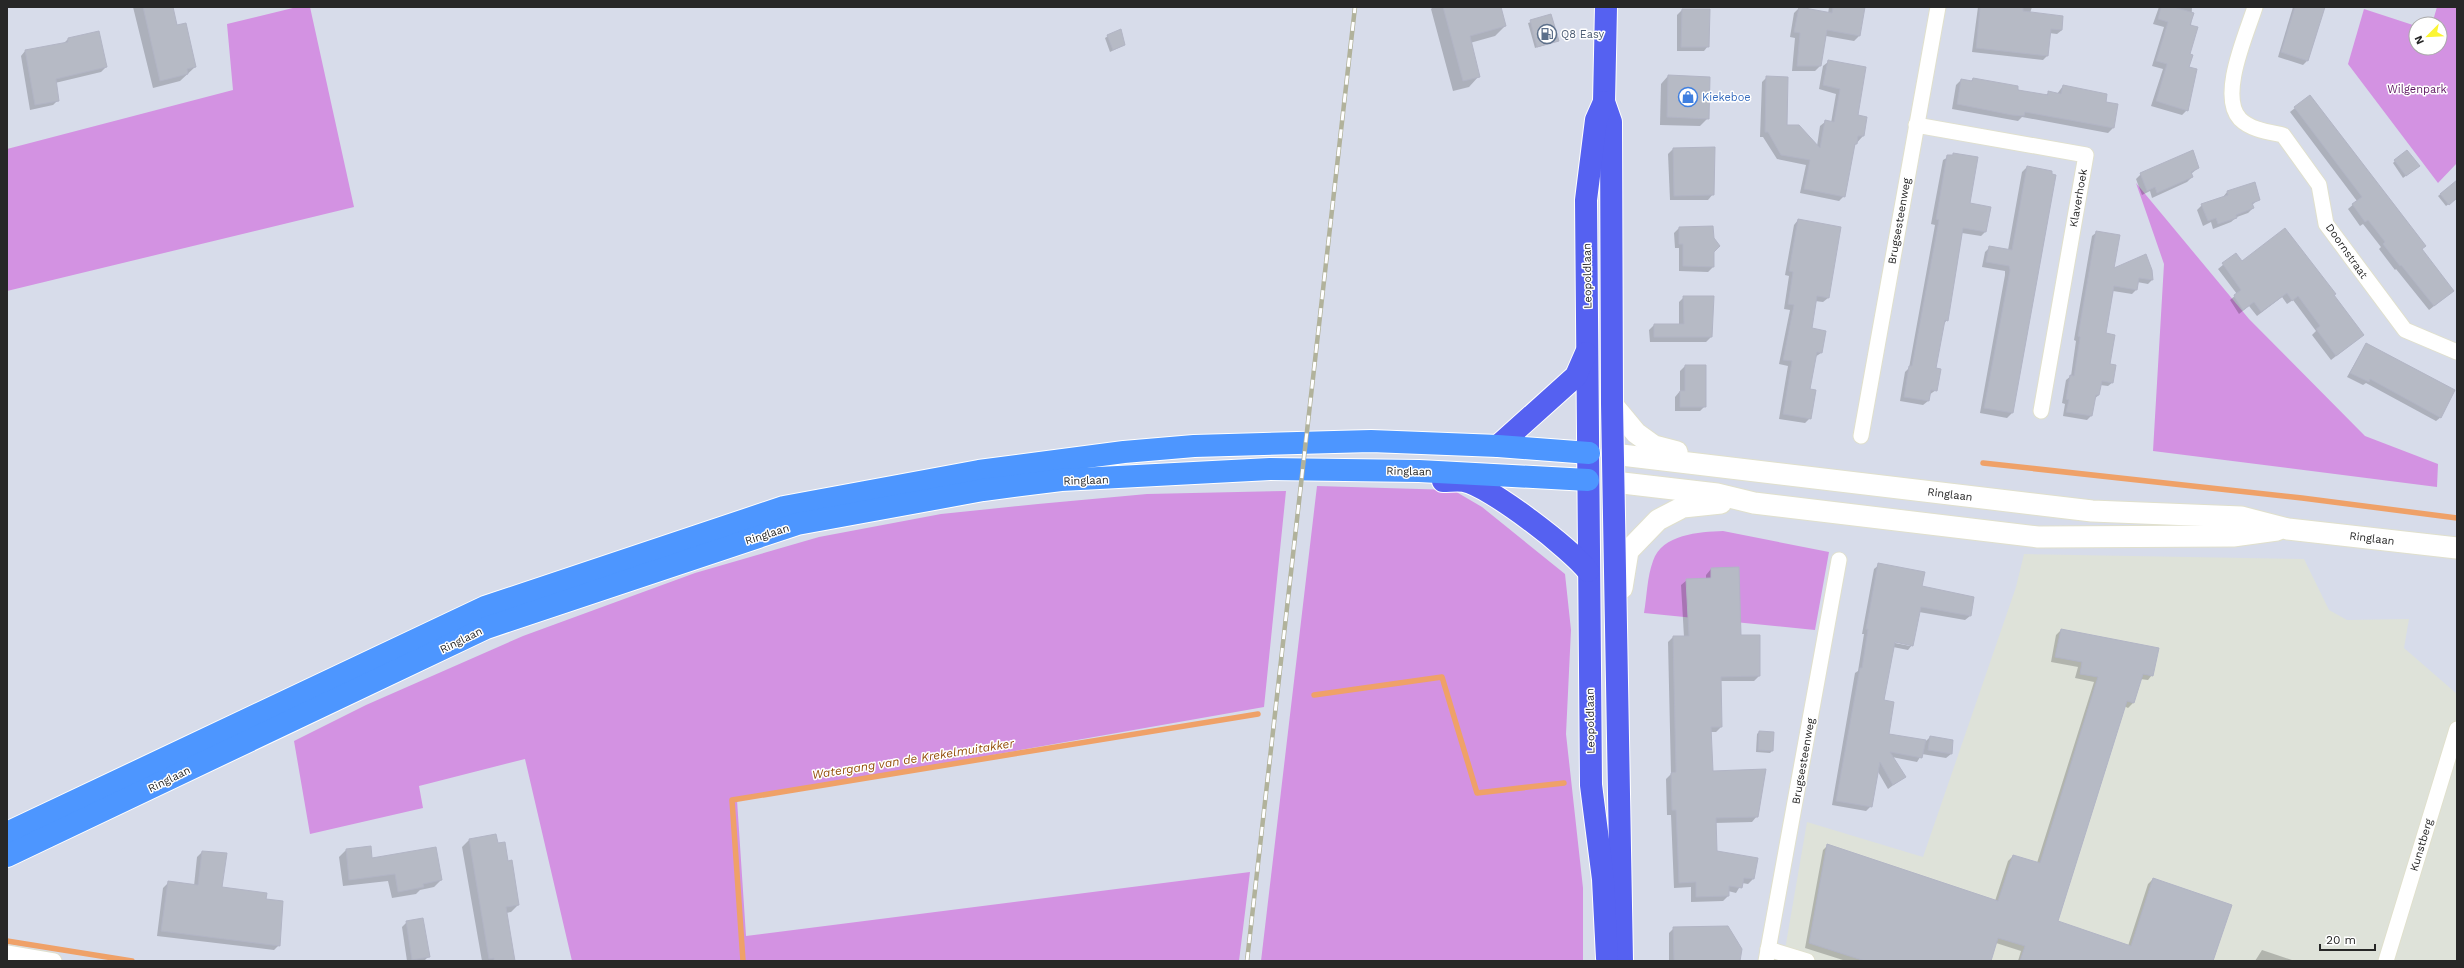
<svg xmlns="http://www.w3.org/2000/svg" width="2464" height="968" viewBox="0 0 2464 968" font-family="'Work Sans',sans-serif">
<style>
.industrial{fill:#dee2d9}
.green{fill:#d392e2}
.shadow{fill:#0003;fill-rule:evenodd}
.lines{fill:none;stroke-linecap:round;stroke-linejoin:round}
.stream{stroke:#efa168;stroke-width:5.5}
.building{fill:#b6bac5;stroke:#b2b5c5}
.street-casing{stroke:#e0e0cd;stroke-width:17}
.secondary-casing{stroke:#e0e0cd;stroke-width:23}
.primary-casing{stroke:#fff;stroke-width:24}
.highway-casing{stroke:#fff;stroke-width:24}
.street{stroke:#fff;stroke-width:15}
.secondary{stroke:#fff;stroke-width:21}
.primary{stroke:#5561f1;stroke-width:22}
.highway{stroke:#4d96ff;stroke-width:22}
.rail-casing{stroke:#b1b29b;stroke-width:4.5}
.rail{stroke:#fff;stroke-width:3;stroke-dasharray:9;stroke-linecap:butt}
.labels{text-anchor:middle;stroke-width:3;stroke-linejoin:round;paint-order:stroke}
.service-label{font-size:11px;fill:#4e5e75;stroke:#fff;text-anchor:start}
.park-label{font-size:11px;fill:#5f1862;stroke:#fff}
.shop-label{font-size:11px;fill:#366cbe;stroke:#fff;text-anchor:start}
.street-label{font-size:11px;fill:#272727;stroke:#fff}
.water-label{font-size:12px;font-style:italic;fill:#95510c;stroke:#fff}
</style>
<rect width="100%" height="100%" fill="#d7dcea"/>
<path class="industrial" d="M2024,554L2304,559L2329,610L2347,620L2409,619L2404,648L2457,694V961H1783L1807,822L1923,857L2016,587Z"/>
<g class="green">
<path d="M297,7H310L354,207L7,291V149L233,90L227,24Z"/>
<path d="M2437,7H2457V163L2438,183L2348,64L2364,9L2416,26V48H2440V24H2432Z"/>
<path d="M2136,183L2249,319L2365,436L2438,464L2437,487L2153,451L2164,264Z"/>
<path d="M1317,486L1453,490L1482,507L1565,574L1571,630L1566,734L1583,888V961H1261Z"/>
<path d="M1286,491L1264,707L737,800L746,936L1250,872L1239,961H572L525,759L419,786L423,808L310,834L294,741L366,705L523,636L695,573L819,537L941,514L1038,504L1147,494Z"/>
<path d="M1723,531L1829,552L1815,630L1644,613C1647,596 1647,577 1653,561C1662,534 1699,532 1723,531Z"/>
</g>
<g class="shadow">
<path d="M133,7H171L177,26L195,67L180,81L153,88Z"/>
<path d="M1433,7H1500L1505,26L1495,36L1470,43L1479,76L1469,87L1453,91L1431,9Z"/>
<path d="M1829,7H1859V36L1854,41L1826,36L1820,66L1815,71H1792L1795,38L1790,37L1794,13L1799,8L1828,14Z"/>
<path d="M1978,7H2032L2030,13L2062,30L2057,34L2049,33L2047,56L2043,60L1972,52Z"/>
<path d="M2159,7H2192L2187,110L2182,115L2151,106L2163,69L2152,66L2164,27L2153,24Z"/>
<path d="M2293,7H2324L2308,60L2303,65L2278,57Z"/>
<path d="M1682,10L1708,46L1704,51H1677V15Z"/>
<path d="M1551,15L1558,41L1535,48L1528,23Z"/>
<path d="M1108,36L1124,45L1110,52L1105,38Z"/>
<path d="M68,39L106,67L101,72L55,83L58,100L53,105L30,110L21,56L25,51L63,44Z"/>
<path d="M1828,62L1857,116L1863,136L1854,146L1844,196L1839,201L1800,193L1806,165L1777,159L1763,137H1760L1762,82L1767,77L1786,126L1817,146L1820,126L1825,122L1831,123L1836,94L1819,89L1823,66Z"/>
<path d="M1668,76L1708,118L1700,126L1660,125L1661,84Z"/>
<path d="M1973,79L2045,96L2049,92L2057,94L2063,86L2105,102L2117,105L2113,128L2108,133L2022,117L2018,121L1952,109L1956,85L1961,80L1970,82Z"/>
<path d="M2295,108L2453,291L2429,310L2396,269L2395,270L2379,249L2381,247L2363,224L2360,226L2348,209L2357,201L2290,112Z"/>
<path d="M1673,149L1713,194L1708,200H1670L1668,154Z"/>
<path d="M1954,154L1968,204L1986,231L1981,236L1962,233L1947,320L1943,325L1935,369L1936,390L1929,395L1928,401L1923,405L1900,401L1905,372L1909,368L1935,225L1931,224L1943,160Z"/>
<path d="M2395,161L2416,168L2403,178L2393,163Z"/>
<path d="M2027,167L2055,176L2012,413L2007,418L1980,413L2005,275V271L1982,267L1985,252L1990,247L2008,250L2022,172Z"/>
<path d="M2198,168L2191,174L2192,177L2187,182L2152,198L2150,191L2142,195L2136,179L2141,174Z"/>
<path d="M2451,186L2457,193V198L2446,206L2438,196Z"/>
<path d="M2227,192L2259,199L2252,205L2253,208L2248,213L2237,217L2231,222L2213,229L2211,222L2203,226L2197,210L2202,205L2223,197Z"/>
<path d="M1798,220L1839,228L1828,298L1823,302L1815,301L1811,329L1821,353L1815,357L1809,390L1810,418L1805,423L1779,419L1788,366L1779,364L1790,310L1784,309L1789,276L1785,275L1794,225Z"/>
<path d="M1679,228L1713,252V267L1708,272L1679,271V248H1675L1674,233Z"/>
<path d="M2097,232L2112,269L2151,270L2152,280L2148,284L2137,282L2136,290L2132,294L2113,291L2105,334L2113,382L2108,386L2100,385L2099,395L2094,399L2091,416L2087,420L2063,416L2065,404L2062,403L2066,380L2071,376L2076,341L2074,340L2092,236Z"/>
<path d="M2236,254L2242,262L2333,296L2363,335L2331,360L2312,335L2316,331L2293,300L2287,304L2282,297L2257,316L2249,306L2239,314L2230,300L2237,294L2218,269Z"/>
<path d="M1684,297L1711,337L1706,342H1650L1649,330L1654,325H1679V302Z"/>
<path d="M2366,344L2441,417L2436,421L2366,383L2363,385L2347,377Z"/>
<path d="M1685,366L1705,406L1700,411H1675V397L1680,391V371Z"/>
<path d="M1879,565L1970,616L1965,620L1919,612L1912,645L1908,650L1893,647L1883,700L1887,734L1924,743L1930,737L1951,754L1946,758L1922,754L1917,762L1892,757L1904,777L1888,789L1877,770L1871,806L1866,811L1832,805L1855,673L1858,671L1864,634H1862L1874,569ZM1891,640L1910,644V646L1890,642Z"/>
<path d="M1711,569L1759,676L1754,681H1720L1721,727L1716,732H1710L1712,772L1757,816L1752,822L1715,823L1716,852L1753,879L1748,884L1742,883L1736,893L1728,891V896L1723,901L1691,902V887L1674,888L1671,815H1667L1666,779L1671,774L1668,642L1673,637H1684L1681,585L1687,580L1706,579V575Z"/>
<path d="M2061,630L2152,675L2148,680L2140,679L2133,703L2128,708L2124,706L2057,922L2128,946L2148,884L2153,879L2212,961H2018L2021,951L1996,943L1990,961H1846L1805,948L1823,850L1828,845L1995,901L2008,861L2013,856L2037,863L2094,682L2075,678L2078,667L2051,662L2056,635Z"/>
<path d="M1759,732L1773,733L1772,751L1770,753L1756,752L1757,734Z"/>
<path d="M469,840L497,844L507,862L518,905L511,912L506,913L514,961H482L462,847Z"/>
<path d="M346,850L371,859L441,880L434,887L420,890L416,894L392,898L388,881L343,886L339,857Z"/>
<path d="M202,852L221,888L265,900L279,945L274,950L157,936L163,888L168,883L194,886L197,857Z"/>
<path d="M407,922L429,956L424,961H407L402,927Z"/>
<path d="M1674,928L1739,961H1669V933Z"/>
<path d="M2262,950L2295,961H2255Z"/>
</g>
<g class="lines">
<g class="stream">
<path d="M1983,463L2302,498L2457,518"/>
<path d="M1314,695L1442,677L1477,793L1564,783"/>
<path d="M7,941L132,961"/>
<path d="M743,961L732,800L1258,714"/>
</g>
</g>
<g class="building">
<path d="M143,7H173L177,25L186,23L196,67L187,69L188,74L160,81Z"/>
<path d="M1443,7H1501L1506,26L1470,36L1480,77L1463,81Z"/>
<path d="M1799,7L1832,13L1833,7H1865L1860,36L1827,30L1821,66H1797L1800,33L1794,32Z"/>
<path d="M1980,7H2023V11L2063,16L2062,30L2051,29L2048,56L1976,48Z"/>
<path d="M2161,7H2174L2194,13L2190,25L2198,27L2190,54L2193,55L2189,67L2197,69L2188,111L2156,101L2167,64L2156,61L2168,22L2158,19Z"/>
<path d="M2295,7H2325L2308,61L2281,52Z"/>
<path d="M1682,9H1710L1709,47H1681Z"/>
<path d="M1551,14L1559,41L1537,47L1530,20Z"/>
<path d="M1121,29L1125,45L1113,50L1107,35Z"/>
<path d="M99,31L107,67L56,79L59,101L35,105L25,50L68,42V38Z"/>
<path d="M1828,60L1866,67L1858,115L1867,117L1864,136H1858L1857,144H1855L1845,197L1804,189L1810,160L1781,155L1768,132H1765L1766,76L1788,77L1787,125H1799L1820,148L1825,120L1834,122L1840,89L1823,85Z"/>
<path d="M1668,75L1710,77L1709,119L1667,117Z"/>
<path d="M1973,78L2018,86V90L2048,95V91L2061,94L2063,85L2107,94L2106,102L2118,104L2114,128L2025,112L2024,116L2012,115L1957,104L1961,79L1972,81Z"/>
<path d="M2310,95L2426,246L2422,249L2454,291L2434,306L2401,265L2400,266L2383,244L2385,242L2368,220L2365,222L2352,204L2362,197L2294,107Z"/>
<path d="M1715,147L1714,195L1674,196L1673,148Z"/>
<path d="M2193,150L2199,168L2191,172L2193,177L2157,193L2155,187L2147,191L2140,173Z"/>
<path d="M2407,150L2420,166L2406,176L2394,160Z"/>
<path d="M1953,153L1978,157L1970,203L1991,207L1986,232L1963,228L1948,321L1945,320L1936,368L1941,369L1937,391L1931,390L1929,401L1904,397L1909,366H1912L1939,220L1936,219L1947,155H1953Z"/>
<path d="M2027,166L2052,171V174L2056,175L2013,413L1984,408L2010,270L2009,266L1986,262L1989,246L2012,250Z"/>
<path d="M2457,180V198L2449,205L2440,194Z"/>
<path d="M2255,182L2260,200L2252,203L2254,208L2236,215L2237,218L2218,224L2216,218L2208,221L2201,204L2228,195L2227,191Z"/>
<path d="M1798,219L1841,227L1829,298L1817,296L1812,328L1826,331L1822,353L1817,352L1810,389L1816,390L1811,419L1783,414L1792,361L1783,360L1794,305L1788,304L1793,272L1789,271Z"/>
<path d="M1713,226L1714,238L1720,246L1714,252V267L1683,266V244H1679V227Z"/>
<path d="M2285,228L2336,294L2334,295L2364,335L2336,356L2316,329L2320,326L2298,296L2292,301L2287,293L2261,312L2254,302L2243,310L2235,298L2234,295L2241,290L2222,263L2236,253L2242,261Z"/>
<path d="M2096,231L2120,235L2114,268L2146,254L2152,270L2153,280L2139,278L2137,290L2114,286L2106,333L2115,335L2110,364L2116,365L2113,383L2102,381L2099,395H2096L2092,416L2066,412L2069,400L2066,399L2070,375L2074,376L2080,337L2078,336Z"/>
<path d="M1683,296H1714L1712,337H1654V324H1684Z"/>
<path d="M2366,343L2455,390L2441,418L2370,379L2369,382L2350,373Z"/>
<path d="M1685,365H1706V407H1680V391H1685Z"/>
<path d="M1878,563L1925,572L1922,586L1974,597L1971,616L1921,607L1913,646L1895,642L1884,700L1894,702L1889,734L1926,740L1922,758L1890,752L1906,777L1893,785L1880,762L1872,807L1836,801L1860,668H1862L1868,629H1866Z"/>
<path d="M1739,567L1741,635H1760V676L1721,677L1722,727H1711L1713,771L1766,769L1758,817L1716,818L1717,851L1758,858L1754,879L1744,878L1742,888L1729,886V896L1696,897V882L1679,883L1676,810H1672L1671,773L1676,772L1673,636H1689L1686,579L1711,578V568Z"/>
<path d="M2061,629L2159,648L2153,676L2143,674L2134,703L2127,701L2058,921L2131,946L2153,878L2232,905L2213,961H2020L2025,946L1998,938L1991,961H1865L1809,943L1827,844L1998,901L2013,855L2040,863L2098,677L2080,674L2082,662L2055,657Z"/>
<path d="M1759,731L1774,732L1773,751L1758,750Z"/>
<path d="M1930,736L1953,740L1952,754L1928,750Z"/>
<path d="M496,834L498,843L505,842L508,861L512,860L519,905L506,907L515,961H494V958L489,959L469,839Z"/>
<path d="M371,846L372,858L436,847L442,880L423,884L424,887L398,892L395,874L349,880L346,849Z"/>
<path d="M202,851L227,853L222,887L267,893L266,899L283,901L280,946L161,931L168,881L198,885Z"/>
<path d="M423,918L430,957L412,960L406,921Z"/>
<path d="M1728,926L1742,949L1740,961H1674L1673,927Z"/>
</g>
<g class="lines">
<defs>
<g id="street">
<path d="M2255,7C2247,33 2218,96 2240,119C2251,130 2269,132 2283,135L2319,185L2326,224L2405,330L2457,352"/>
<path d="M1916,125L2086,155L2041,411"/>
<path d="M1861,436L1938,7"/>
<path d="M1768,949L1807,961"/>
<path d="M7,953L54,961"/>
<path d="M1766,961L1839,560"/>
<path d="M2386,961L2457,729"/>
</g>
<g id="secondary">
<path d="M1612,404L1636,433L1654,446L1677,452"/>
<path d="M1613,454L2092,511L2241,517L2288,529L2457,548"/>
<path d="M1614,482L1717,494L1754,503L2038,537L2233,536L2277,530"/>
<path d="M1622,588L1628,551L1658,520L1683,507L1721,503"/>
</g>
<g id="primary">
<path d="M1606,7L1604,102L1611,122L1612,404L1622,961"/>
<path d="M1604,102L1596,120L1586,200L1591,785L1603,879L1607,958"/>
<path d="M1498,446L1576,376L1586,353"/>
<path d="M1443,481C1450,481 1458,480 1464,481C1490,486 1571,549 1588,571"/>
</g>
<g id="highway">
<path d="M7,833L485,607L784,507L979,471L1124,452L1194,446L1371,441L1498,446L1589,453"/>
<path d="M7,856L486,628L797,524L983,490L1061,480L1270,469L1419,471L1588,480"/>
</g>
</defs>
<use href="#street" class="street-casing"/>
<use href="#secondary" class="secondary-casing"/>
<use href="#primary" class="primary-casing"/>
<use href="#highway" class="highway-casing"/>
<use href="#street" class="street"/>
<use href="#secondary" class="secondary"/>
<use href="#primary" class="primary"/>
<use href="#highway" class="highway"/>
<defs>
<path id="rail" d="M1247,961L1355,7"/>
</defs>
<use href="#rail" class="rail-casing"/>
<use href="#rail" class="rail"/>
</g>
<defs>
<symbol id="fuel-ring" viewBox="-11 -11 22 22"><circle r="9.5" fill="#fff" stroke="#5c6f8a" stroke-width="1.5"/><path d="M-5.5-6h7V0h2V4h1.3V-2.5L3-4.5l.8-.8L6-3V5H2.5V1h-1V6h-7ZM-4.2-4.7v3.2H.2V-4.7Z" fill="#5c6f8a"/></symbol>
<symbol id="shop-ring" viewBox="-11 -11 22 22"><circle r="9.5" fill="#fff" stroke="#3f7fe0" stroke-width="1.5"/><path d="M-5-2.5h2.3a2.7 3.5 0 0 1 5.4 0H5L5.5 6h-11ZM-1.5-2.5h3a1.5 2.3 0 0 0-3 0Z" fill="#3f7fe0"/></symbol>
</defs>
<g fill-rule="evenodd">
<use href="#fuel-ring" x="1536" y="23" width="22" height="22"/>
<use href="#shop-ring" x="1677" y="86" width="22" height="22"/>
</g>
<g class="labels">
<g class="service-label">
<text x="1561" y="38">Q8 Easy</text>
</g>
<g class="park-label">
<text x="2417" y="93">Wilgenpark</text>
</g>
<g class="shop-label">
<text x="1702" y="101">Kiekeboe</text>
</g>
<g class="street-label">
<text transform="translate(2078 198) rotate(-80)" y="4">Klaverhoek</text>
<text transform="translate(1899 221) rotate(-80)" y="4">Brugsesteenweg</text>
<text transform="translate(2347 251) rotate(55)" y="4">Doornstraat</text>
<text transform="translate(1587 276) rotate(-91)" y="4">Leopoldlaan</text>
<text transform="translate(1409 471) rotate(1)" y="4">Ringlaan</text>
<text transform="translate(1086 480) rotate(-2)" y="4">Ringlaan</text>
<text transform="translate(1950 494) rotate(7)" y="4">Ringlaan</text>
<text transform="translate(767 534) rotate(-18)" y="4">Ringlaan</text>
<text transform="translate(2372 538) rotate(7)" y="4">Ringlaan</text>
<text transform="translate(461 640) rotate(-26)" y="4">Ringlaan</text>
<text transform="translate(1590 721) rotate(-91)" y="4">Leopoldlaan</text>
<text transform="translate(1803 761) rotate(-80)" y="4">Brugsesteenweg</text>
<text transform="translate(169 779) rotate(-26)" y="4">Ringlaan</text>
<text transform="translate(2421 845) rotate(-73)" y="4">Kunstberg</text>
</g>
<g class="water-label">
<text transform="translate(913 759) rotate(-9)" y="4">Watergang van de Krekelmuitakker</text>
</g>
</g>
<rect width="2464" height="968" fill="none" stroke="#272727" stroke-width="16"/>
<g transform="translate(2428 36) rotate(246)"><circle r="19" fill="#ffffff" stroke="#a9a9a9"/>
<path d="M0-3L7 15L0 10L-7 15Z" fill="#fbf533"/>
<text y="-6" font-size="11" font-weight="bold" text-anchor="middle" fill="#272727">N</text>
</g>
<path d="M2320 944v6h55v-6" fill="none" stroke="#272727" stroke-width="2"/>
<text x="2326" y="944" font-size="12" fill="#272727" stroke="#ffffff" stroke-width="3" paint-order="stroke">20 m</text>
</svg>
